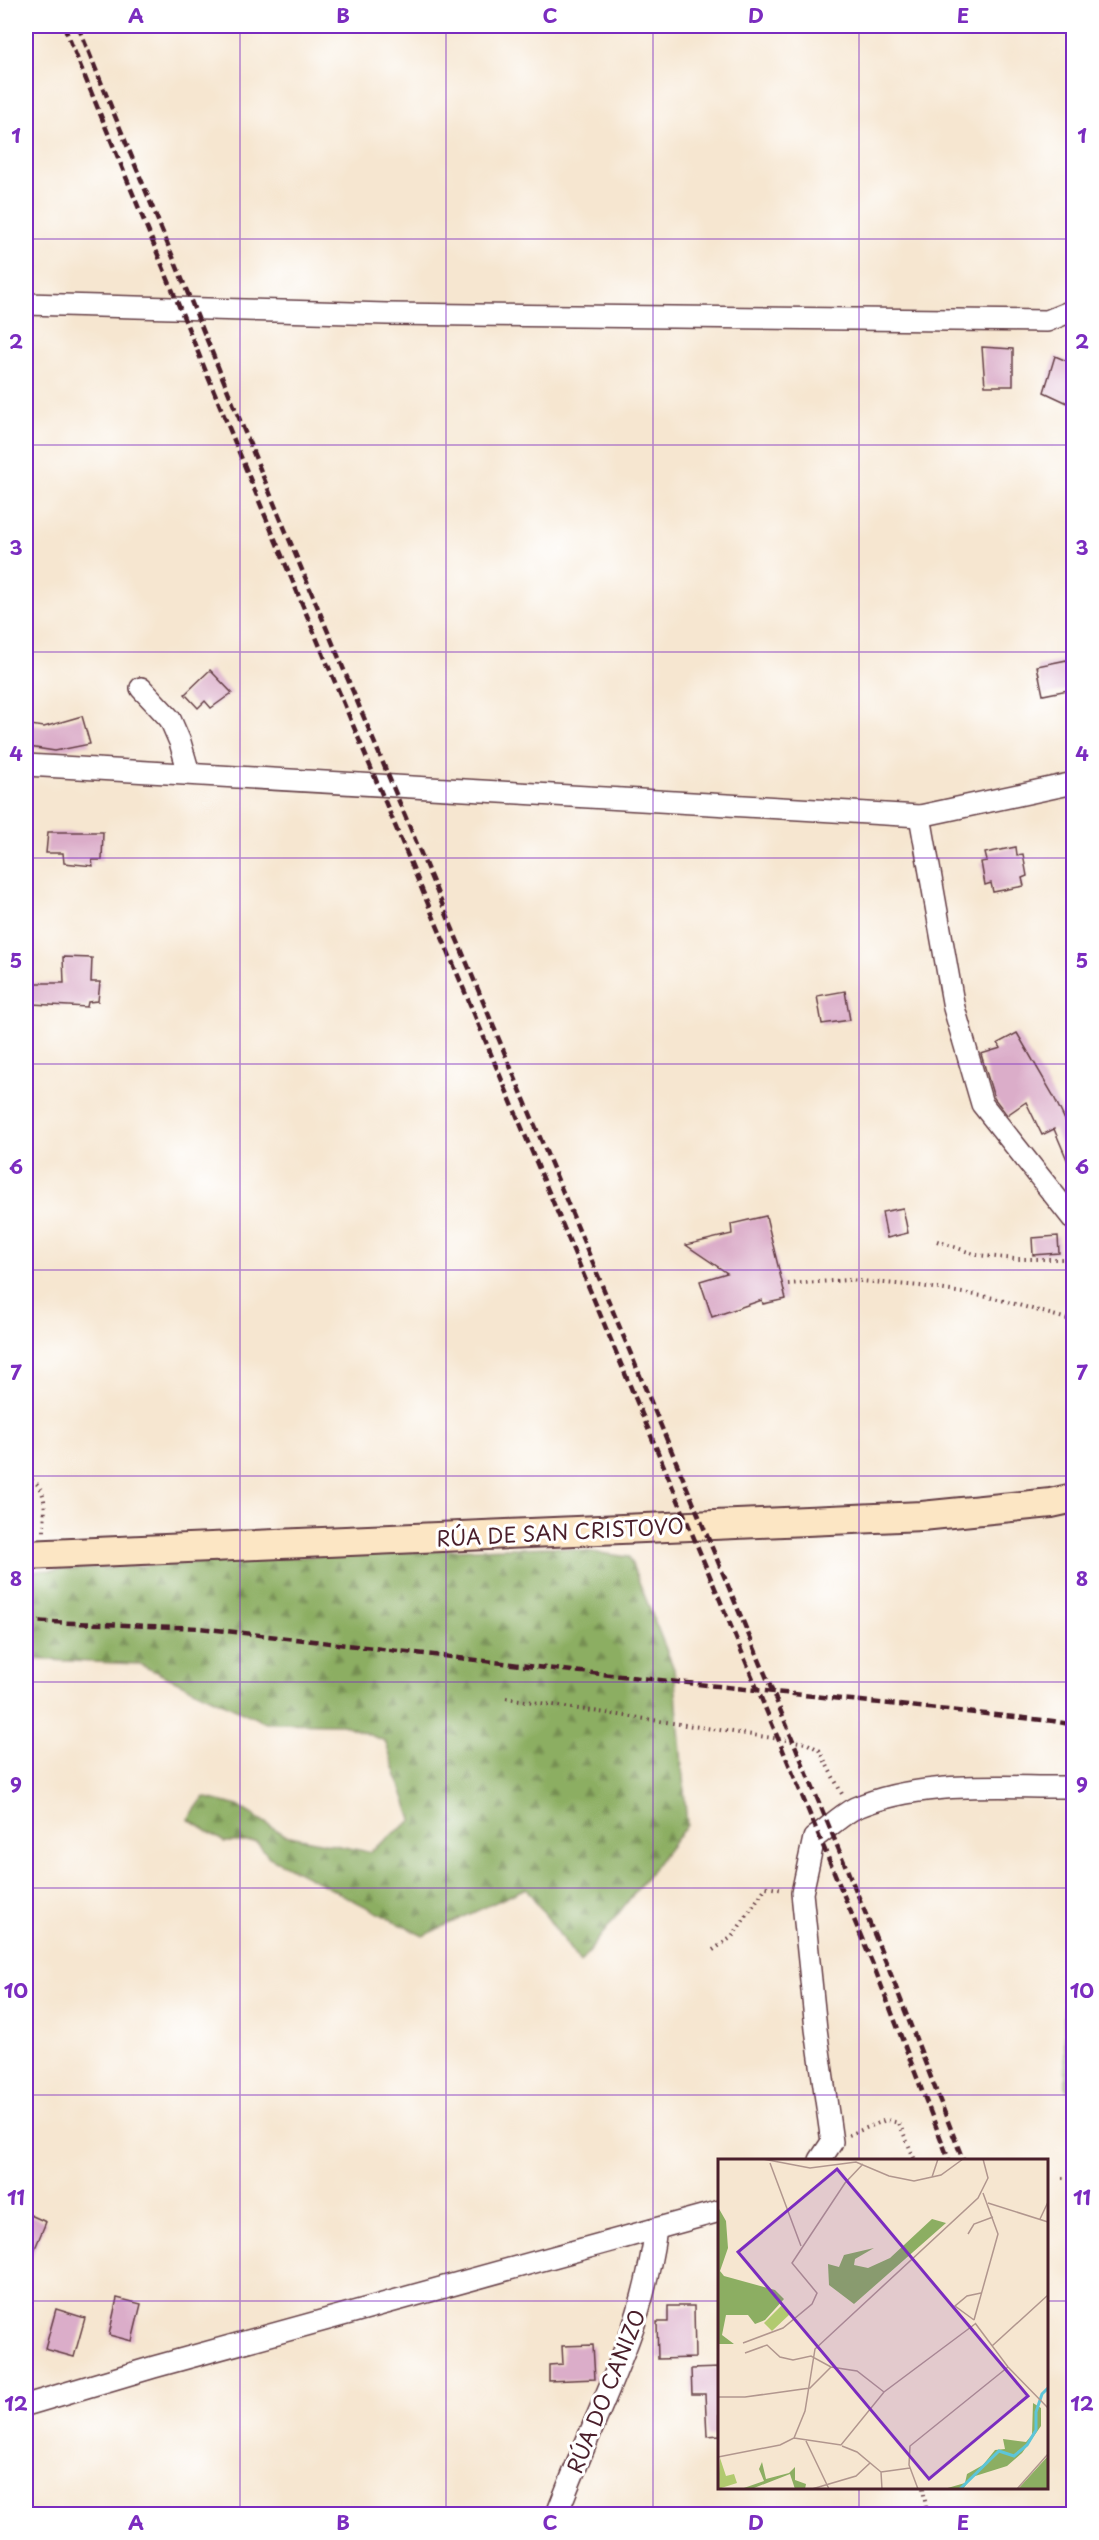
<svg xmlns="http://www.w3.org/2000/svg" width="1099" height="2540" viewBox="0 0 1099 2540" font-family="'Playpen Sans',sans-serif">
<style>
.forest{fill:url(#forest-firs);stroke:#6b6646;stroke-width:1.5}
.building{fill:#dbadc9}
.lines{fill:none;stroke-linecap:round;stroke-linejoin:round}
.street-casing{stroke:#643d44;stroke-width:24}
.secondary-casing{stroke:#643d44;stroke-width:32}
.path{stroke:#643d44;stroke-width:4;stroke-dasharray:1.5 4.5;stroke-linecap:butt}
.street{stroke:#fff;stroke-width:21}
.secondary{stroke:#fce6c4;stroke-width:28}
.rail{stroke:#4a1f2b;stroke-width:4.5;stroke-dasharray:9 4.5;stroke-linecap:butt}
.grid{fill:none;stroke:#7b2cbf;stroke-width:1.5;stroke-opacity:0.55}
.labels{text-anchor:middle;dominant-baseline:central;stroke-width:6;stroke-linejoin:round;paint-order:stroke}
.street-label{font-size:21px;fill:#4a1f2b;stroke:#fff}
.inset-river{fill:none;stroke:#5dc5d9;stroke-width:3}
.inset-road{fill:none;stroke:#b1968e;stroke-width:1.5}
.view{fill:#7b2cbf;fill-opacity:0.15;stroke:#7b2cbf;stroke-width:3}
.inset-edge{fill:none;stroke:#4a1f2b;stroke-width:3}
.neatline{fill:none;stroke:#7b2cbf;stroke-width:2}
.grid-label{font-size:20px;text-anchor:middle;font-weight:bold;fill:#7b2cbf}
</style>
<defs>
<pattern id="forest-firs" width="22" height="20" patternUnits="userSpaceOnUse" patternTransform="scale(1.5)"><rect width="22" height="20" fill="#8cae62"/><path d="M5 1l3.5 6h-7zM16 11l3.5 6h-7z" fill="#748d51"/></pattern>
</defs>
<rect width="100%" height="100%" fill="#fff"/>
<filter id="ink" filterUnits="userSpaceOnUse"><feTurbulence type="fractalNoise" baseFrequency=".0167" numOctaves="2"/><feDisplacementMap in="SourceGraphic" scale="12" xChannelSelector="R" yChannelSelector="G"/><feConvolveMatrix kernelMatrix="1 2 1 2 8 2 1 2 1" color-interpolation-filters="sRGB"/></filter>
<filter id="wash" filterUnits="userSpaceOnUse"><feTurbulence type="fractalNoise" baseFrequency=".008" numOctaves="4" result="noise"/><feDisplacementMap in="SourceGraphic" scale="24" xChannelSelector="R" yChannelSelector="G"/><feGaussianBlur stdDeviation="1.35" result="paint"/><feColorMatrix in="noise" values="0 0 0 0 0 0 0 0 0 0 0 0 0 0 0 0 0 1.4 0 .05"/><feComposite in="paint" operator="in"/></filter>
<g filter="url(#wash)">
<rect width="100%" height="100%" fill="#f6e6d0"/>
<!-- forest -->
<g class="forest">
<path d="M555,1547L629,1557L674,1669L687,1825L580,1963L526,1888L423,1936L269,1857L257,1842H224L188,1819L204,1797L238,1806L285,1835L369,1852L412,1820L385,1741L342,1724L266,1723L139,1664L26,1659V1571C202,1564 379,1550 555,1547Z"/>
<polygon points="1073,1977 1074,1977 1073,2100 1066,2086 1063,1978"/>
</g>
<g id="blocks">
<!-- building -->
<g class="building">
<polygon points="982,347 1013,349 1013,386 985,386"/>
<polygon points="1055,356 1074,364 1074,406 1044,392"/>
<polygon points="1067,660 1073,689 1043,695 1037,666"/>
<polygon points="210,670 232,693 211,708 205,701 198,708 185,694"/>
<polygon points="82,716 90,744 55,751 29,747 31,725 44,727"/>
<polygon points="48,832 103,832 102,860 92,860 93,866 64,863 63,853 46,853"/>
<polygon points="1016,847 1017,855 1023,854 1027,876 1022,878 1024,886 993,892 991,883 985,885 981,862 987,861 985,853"/>
<polygon points="63,957 92,958 91,982 100,982 98,1001 88,1002 87,1007 32,1004 31,983 64,983"/>
<polygon points="845,991 850,1020 822,1024 817,996"/>
<polygon points="1017,1033 1053,1095 1074,1139 1074,1176 1054,1129 1042,1135 1026,1102 1007,1115 994,1098 981,1054 1001,1048 998,1043"/>
<polygon points="903,1208 908,1233 887,1238 882,1212"/>
<polygon points="766,1216 786,1299 763,1304 762,1300 712,1317 700,1281 727,1273 686,1245 732,1234 731,1224"/>
<polygon points="1058,1236 1059,1253 1033,1255 1032,1238"/>
<polygon points="26,2213 46,2222 26,2270"/>
<polygon points="117,2298 141,2304 132,2341 109,2335"/>
<polygon points="668,2306 694,2306 695,2358 658,2359 657,2322 668,2322"/>
<polygon points="56,2309 85,2318 74,2357 45,2349"/>
<polygon points="593,2345 595,2379 549,2381 549,2365 563,2364 562,2346"/>
<polygon points="720,2368 720,2435 707,2436 705,2394 692,2394 691,2369"/>
</g>
</g>
</g>
<g filter="url(#ink)">
<use href="#blocks" fill-opacity="0" stroke="#643d44" stroke-width="1.5"/>
<g class="lines">
<!-- street casing -->
<g class="street-casing">
<g id="street">
<polyline points="26,304 387,314 1047,321 1074,310"/>
<polyline points="141,688 170,719 180,742 189,773"/>
<polyline points="26,765 920,816 1074,783"/>
<polyline points="920,816 954,1008 982,1104 1074,1220"/>
<path d="M820,2160L832,2142L816,2029L802,1893L814,1838C827,1829 841,1815 855,1808C923,1779 1001,1788 1074,1787"/>
<polyline points="26,2405 154,2367 720,2211"/>
<path d="M557,2514C579,2456 606,2399 628,2341C642,2305 650,2268 656,2230"/>
</g>
</g>
<!-- secondary casing -->
<g class="secondary-casing">
<polyline id="secondary" points="26,1555 922,1516 1051,1503 1074,1498"/>
</g>
<!-- path -->
<g class="path">
<polyline points="937,1241 977,1255 1015,1259 1074,1259"/>
<polyline points="788,1284 848,1280 920,1286 994,1298 1074,1321"/>
<path d="M26,1478C50,1484 44,1513 44,1533"/>
<polyline points="506,1698 806,1743 819,1750 842,1794"/>
<polyline points="713,1950 732,1937 766,1887 784,1890"/>
<polyline points="849,2135 886,2120 899,2123 915,2160"/>
<polyline points="1062,2178 1074,2178"/>
<polyline points="923,2488 927,2514"/>
</g>
<!-- street -->
<use href="#street" class="street"/>
<!-- secondary -->
<use href="#secondary" class="secondary"/>
<!-- rail -->
<g class="rail">
<polyline points="64,26 264,513 876,1972 949,2160"/>
<polyline points="78,26 276,508 888,1967 963,2160"/>
<polyline points="26,1621 200,1628 563,1670 1053,1721 1074,1725"/>
</g>
</g>
</g>
<!-- grid -->
<path class="grid" d="M240,26V2514M446,26V2514M653,26V2514M859,26V2160M26,239H1074M26,445H1074M26,652H1074M26,858H1074M26,1064H1074M26,1270H1074M26,1476H1074M26,1682H1074M26,1888H1074M26,2095H1074M26,2301H720M1046,2301H1074M859,2488V2514"/>
<g class="labels">
<!-- street labels -->
<g class="street-label">
<text transform="translate(560 1531) rotate(-3)">RÚA DE SAN CRISTOVO</text>
<text transform="translate(605 2391) rotate(-68)">RÚA DO CANIZO</text>
</g>
</g>
<!-- overview -->
<g transform="translate(718 2159)">
<rect width="330" height="330" fill="#f6e6d0"/>
<path d="M2,299L8,317L16,315L19,324L0,330Z" fill="#b1ca6f"/>
<path d="M0,48L8,62L10,89L2,112L6,117L57,131L66,140L47,161L37,165L30,156H8L4,176L16,185H0ZM214,60L228,64L136,145L111,126L110,105L121,108L126,96L156,89L137,100L136,106L150,109L172,99ZM315,244L323,249V267L304,294L289,307L254,318L245,330H226L247,324L249,315L265,306L277,291L287,290L285,280L308,283L314,276ZM330,297V330H300ZM44,303L48,320L71,314L77,308V321L88,325L87,330H77L72,315L36,329L23,330L46,322L41,310Z" fill="#8cae62"/>
<path d="M64,146L72,155L54,172L46,164Z" fill="#b1ca6f"/>
<path class="inset-river" d="M242,330L281,292L296,297L309,286L318,271V253L324,235L330,229"/>
<path class="inset-road" d="M45,0L92,9L138,3L171,17L196,22L223,16L245,0M52,4L83,87M214,18L220,0M270,44L330,63M322,60L330,43M250,75L256,65L275,58M256,161L280,75L265,34M256,161L237,147L249,137L263,134M257,164L290,208L330,249M25,184L65,169L94,145L99,134L74,104L127,24L145,5M274,187L330,136M27,194L49,186L62,198L75,201L93,197L113,208L139,212L166,233M0,238H27L92,229L113,208M76,279L123,286L166,233L257,165M88,282L111,330M124,287L139,293L163,313L164,330M0,298L62,286L76,279L87,252L97,190L260,39L270,19L265,0M163,313L192,309M94,330L138,317L152,304M200,330L191,306L192,287L290,208M299,330L330,295"/>
<path class="view" d="M119,10L310,237L211,320L20,93Z"/>
<rect width="330" height="330" class="inset-edge"/>
</g>
<!-- margin -->
<rect width="1099" height="2540" fill="none" stroke="#fff" stroke-width="66"/>
<rect x="33" y="33" width="1033" height="2474" class="neatline"/>
<g class="grid-label">
<text x="136" y="23">A</text>
<text x="343" y="23">B</text>
<text x="550" y="23">C</text>
<text x="756" y="23">D</text>
<text x="963" y="23">E</text>
<text x="16" y="143">1</text>
<text x="1082" y="143">1</text>
<text x="16" y="349">2</text>
<text x="1082" y="349">2</text>
<text x="16" y="555">3</text>
<text x="1082" y="555">3</text>
<text x="16" y="761">4</text>
<text x="1082" y="761">4</text>
<text x="16" y="968">5</text>
<text x="1082" y="968">5</text>
<text x="16" y="1174">6</text>
<text x="1082" y="1174">6</text>
<text x="16" y="1380">7</text>
<text x="1082" y="1380">7</text>
<text x="16" y="1586">8</text>
<text x="1082" y="1586">8</text>
<text x="16" y="1792">9</text>
<text x="1082" y="1792">9</text>
<text x="16" y="1998">10</text>
<text x="1082" y="1998">10</text>
<text x="16" y="2205">11</text>
<text x="1082" y="2205">11</text>
<text x="16" y="2411">12</text>
<text x="1082" y="2411">12</text>
<text x="136" y="2530">A</text>
<text x="343" y="2530">B</text>
<text x="550" y="2530">C</text>
<text x="756" y="2530">D</text>
<text x="963" y="2530">E</text>
</g>
</svg>
